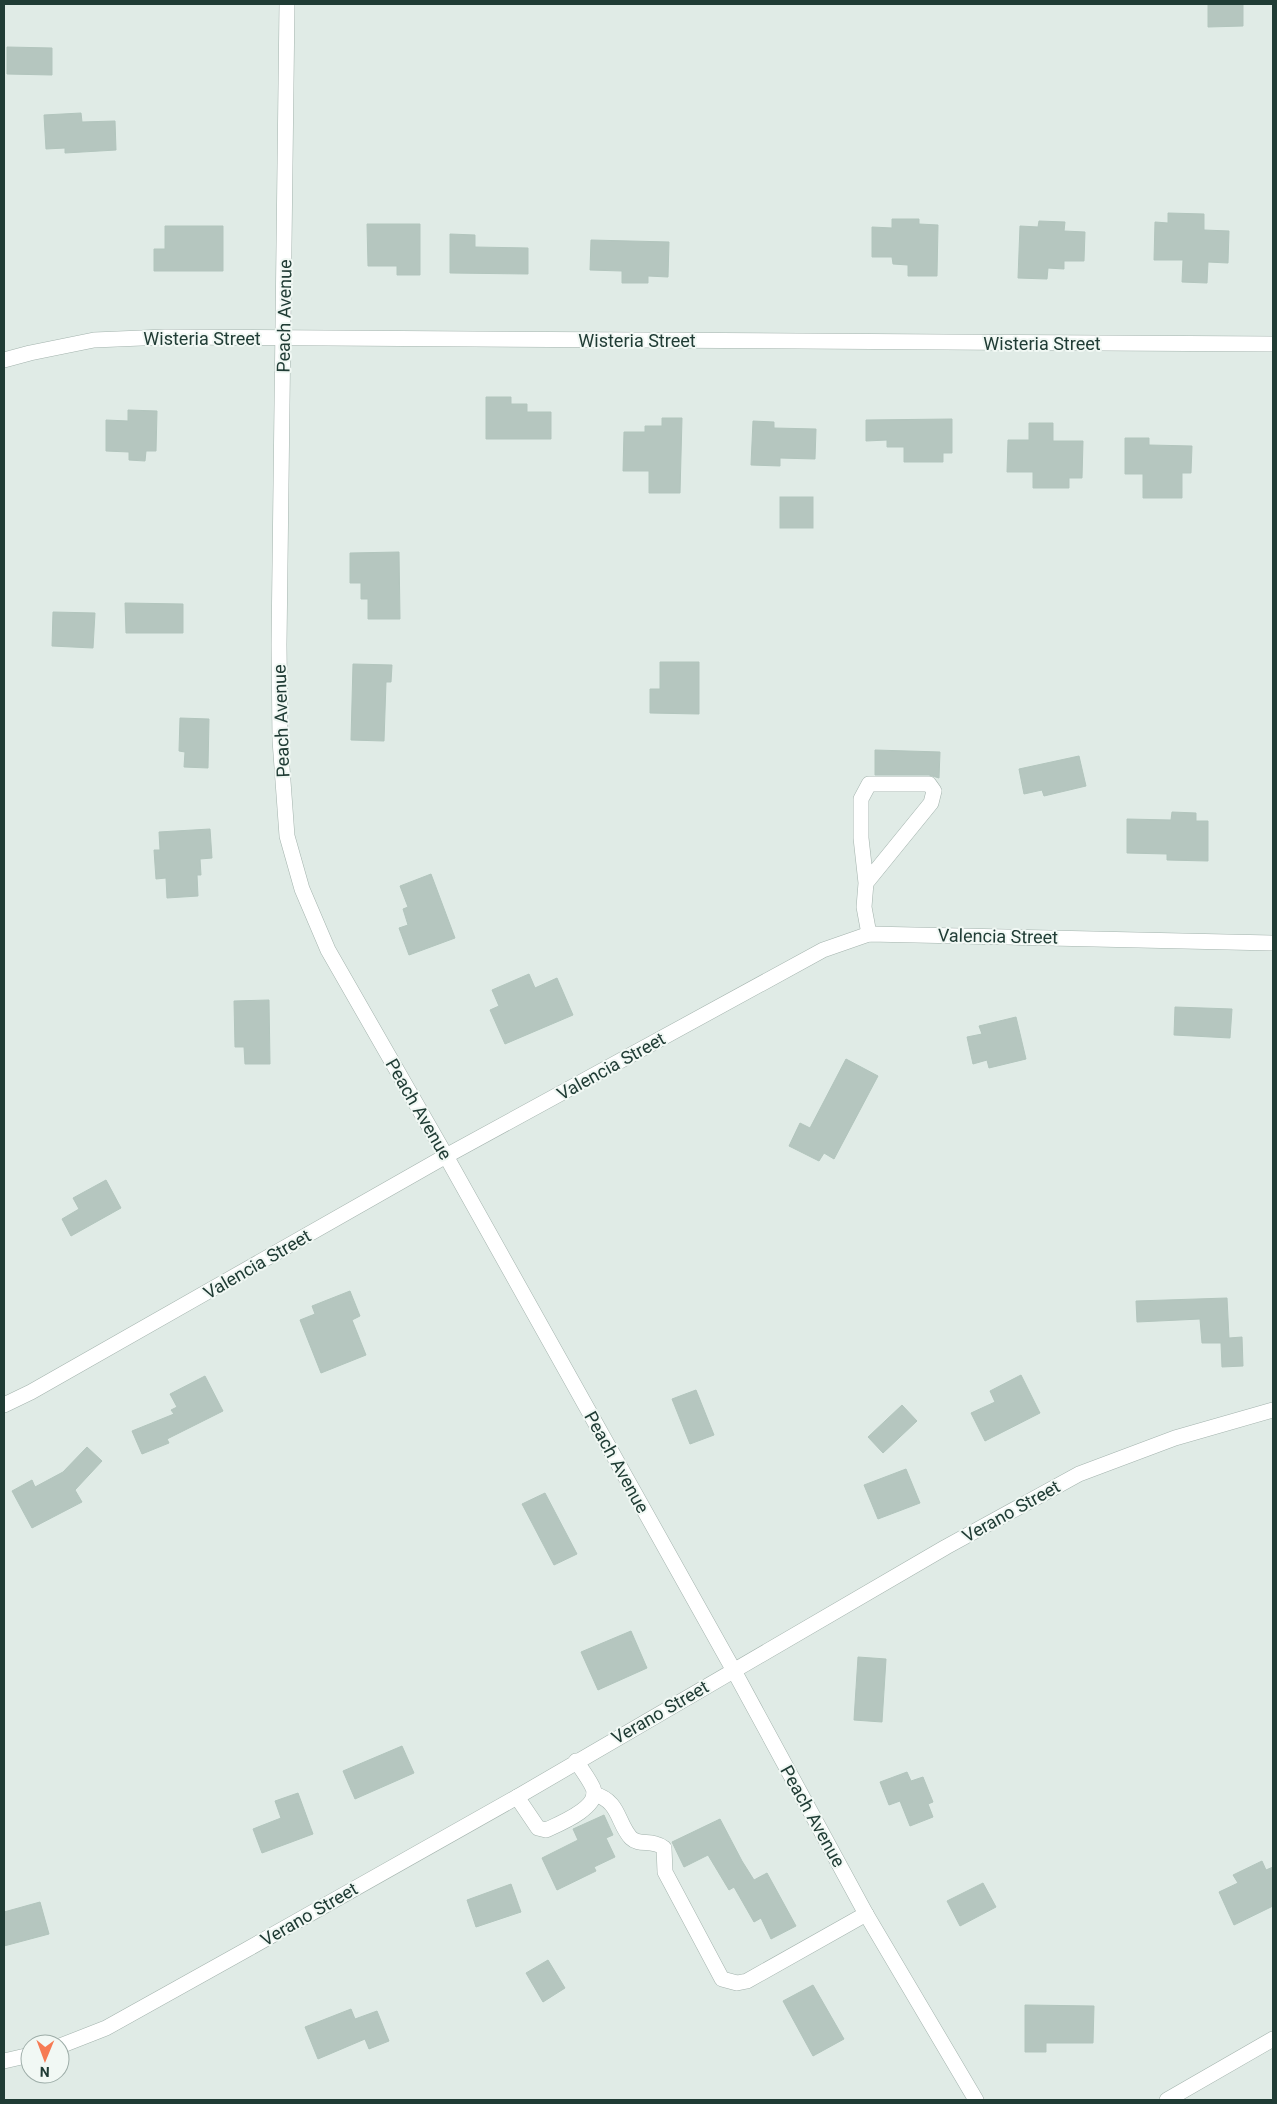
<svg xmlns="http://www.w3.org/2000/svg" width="1277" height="2104" viewBox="0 0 1277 2104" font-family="Roboto,sans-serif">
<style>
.building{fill:#b5c6bf;stroke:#b2c5bd}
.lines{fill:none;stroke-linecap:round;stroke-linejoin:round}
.minor-casing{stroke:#a3b3ad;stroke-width:16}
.minor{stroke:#fff;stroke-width:15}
.labels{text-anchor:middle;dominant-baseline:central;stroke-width:4;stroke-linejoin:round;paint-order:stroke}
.street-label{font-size:18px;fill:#203c35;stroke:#f1f8f4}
</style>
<rect width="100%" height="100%" fill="#e0ebe6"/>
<!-- building -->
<g class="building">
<polygon points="1208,4 1243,4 1243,26 1208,27"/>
<polygon points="7,47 52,48 52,75 7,74"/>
<polygon points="81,113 82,122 115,121 116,150 65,153 65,148 46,149 44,115"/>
<polygon points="1168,213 1204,214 1204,230 1229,231 1228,263 1208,262 1207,283 1182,282 1183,260 1154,260 1155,222 1168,223"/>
<polygon points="892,219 919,219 919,224 938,225 937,276 908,276 908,265 893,264 892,257 872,257 872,227 892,228"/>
<polygon points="1039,221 1065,222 1064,231 1085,232 1084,261 1064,261 1064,269 1048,268 1047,279 1018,278 1020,226 1038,227"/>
<polygon points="367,224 420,224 420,275 397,275 397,266 368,266"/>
<polygon points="165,226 223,226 223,271 154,271 154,249 165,249"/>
<polygon points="450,234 475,235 475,247 528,248 528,274 450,273"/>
<polygon points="591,240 669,242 668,277 648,276 648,283 622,283 622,271 590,270"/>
<polygon points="486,397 511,397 511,404 527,404 527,412 551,412 551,439 486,439"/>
<polygon points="128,410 157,411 156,451 146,451 145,461 129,460 129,452 106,451 106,420 128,421"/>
<polygon points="662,418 682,418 680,493 649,493 649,471 623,471 624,432 645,432 645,426 662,426"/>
<polygon points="952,419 952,453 943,453 943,462 904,462 904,447 887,447 887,440 866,441 866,420"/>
<polygon points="753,421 774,422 774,428 816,429 815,459 780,458 780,466 751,465"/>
<polygon points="1029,423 1053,423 1053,441 1083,441 1082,478 1069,478 1069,488 1033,488 1033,472 1007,472 1008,440 1029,440"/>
<polygon points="1125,438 1149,438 1149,445 1192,446 1191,473 1182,473 1182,498 1143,498 1143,474 1125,474"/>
<rect x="780" y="497" width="33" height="31"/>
<polygon points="399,552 400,619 368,619 368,599 361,599 361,583 350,583 350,553"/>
<polygon points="125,603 183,604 183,633 126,633"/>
<polygon points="53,612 95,613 93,648 52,646"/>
<polygon points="660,662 699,662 699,714 650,713 650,689 660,689"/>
<polygon points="353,664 392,665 391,682 386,682 384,741 351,740"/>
<polygon points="180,718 209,719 208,768 184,767 185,752 179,751"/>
<polygon points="875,750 940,752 939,778 929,775 875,775"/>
<polygon points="1079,756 1086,786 1044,796 1042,790 1024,794 1019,769"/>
<polygon points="1172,812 1196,813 1196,821 1208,821 1208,861 1167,860 1167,854 1127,853 1127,819 1171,820"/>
<polygon points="210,829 212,858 200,859 201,875 197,875 198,896 167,898 166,878 156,879 154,850 160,850 159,832"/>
<polygon points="431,874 455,938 409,955 399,928 408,925 403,909 408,907 400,886"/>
<polygon points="529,974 535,988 557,978 573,1015 505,1044 490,1010 499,1006 492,990"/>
<polygon points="269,1000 270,1064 245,1064 244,1047 235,1047 234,1001"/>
<polygon points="1175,1007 1232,1009 1230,1038 1174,1035"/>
<polygon points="1016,1017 1026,1059 989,1068 987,1060 973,1064 967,1037 982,1034 979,1026"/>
<polygon points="846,1059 878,1076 834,1159 824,1153 819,1161 789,1146 800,1123 810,1128"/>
<polygon points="106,1180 121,1208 71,1236 62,1219 79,1209 73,1198"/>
<polygon points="350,1291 360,1316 352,1320 366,1355 321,1373 300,1320 315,1314 312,1306"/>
<polygon points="1227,1298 1229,1338 1242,1337 1243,1366 1222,1367 1221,1343 1202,1343 1200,1319 1137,1322 1136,1301"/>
<polygon points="1021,1375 1040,1413 985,1441 971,1413 995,1402 990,1391"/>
<polygon points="205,1376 223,1411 167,1439 169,1443 142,1454 132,1431 174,1414 171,1410 177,1407 170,1394"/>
<polygon points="696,1390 714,1435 690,1444 672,1399"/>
<polygon points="902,1405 917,1421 883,1453 868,1437"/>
<polygon points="87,1447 102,1461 75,1490 82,1502 32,1528 12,1491 32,1480 35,1487 63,1472"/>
<polygon points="906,1469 920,1503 878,1519 864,1485"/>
<polygon points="545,1493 577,1554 554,1565 522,1504"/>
<polygon points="631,1631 647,1668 598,1690 581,1652"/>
<polygon points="858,1657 886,1659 882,1722 854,1720"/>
<polygon points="402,1746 414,1773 355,1799 343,1771"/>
<polygon points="907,1772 911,1781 923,1777 933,1802 928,1804 933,1817 910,1826 900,1801 889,1805 880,1782"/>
<polygon points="298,1793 313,1834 262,1853 253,1829 281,1818 275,1801"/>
<polygon points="604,1815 613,1835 606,1838 615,1857 594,1867 596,1871 557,1890 542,1858 578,1840 573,1829"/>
<polygon points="720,1819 742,1861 754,1880 767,1873 796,1926 771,1939 761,1918 754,1922 734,1887 729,1890 708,1855 684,1867 672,1842"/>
<polygon points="1262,1861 1266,1870 1273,1867 1273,1906 1234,1925 1219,1892 1238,1883 1233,1875"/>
<polygon points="983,1883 996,1907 960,1926 947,1901"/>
<polygon points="511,1884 521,1912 476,1927 467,1900"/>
<polygon points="40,1902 49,1934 4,1946 4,1912"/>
<polygon points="548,1960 565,1988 543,2002 526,1973"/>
<polygon points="813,1985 844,2039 813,2056 783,2001"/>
<polygon points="1025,2005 1094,2006 1093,2043 1046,2043 1046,2052 1025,2052"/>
<polygon points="351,2009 355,2019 377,2011 389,2041 369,2049 365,2039 318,2059 305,2027"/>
</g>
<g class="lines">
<!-- minor casing -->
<g class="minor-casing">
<g id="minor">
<polyline points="287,4 279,645 280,740 287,836 302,889 328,950 446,1156 733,1669 866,1914 976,2100"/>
<polyline points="4,360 30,353 94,340 165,337 1273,344"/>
<polyline points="866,883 931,803 934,791 929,784 869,784 861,799 861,838 866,883 864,907 869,934"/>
<polyline points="4,1405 31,1392 446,1156 823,950 869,934 1273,943"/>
<path d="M594,1794C620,1801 617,1823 631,1838C639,1846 653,1839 664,1848L665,1872L722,1979L737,1983L747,1981L866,1914"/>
<path d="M517,1797L538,1828L546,1830C559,1824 601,1807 593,1788C589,1779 582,1770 576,1761"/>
<polyline points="60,2046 106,2028 246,1950 517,1797 946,1547 1079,1474 1175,1438 1273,1410"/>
<polyline points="4,2061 30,2055"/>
<polyline points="1167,2100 1273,2039"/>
</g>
</g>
<!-- minor -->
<use href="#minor" class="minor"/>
</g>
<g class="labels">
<!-- street labels -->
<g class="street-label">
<text transform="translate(284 316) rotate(-89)">Peach Avenue</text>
<text x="202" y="338">Wisteria Street</text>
<text x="637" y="340">Wisteria Street</text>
<text x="1042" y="343">Wisteria Street</text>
<text transform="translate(281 721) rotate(-92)">Peach Avenue</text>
<text transform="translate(998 936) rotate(1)">Valencia Street</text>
<text transform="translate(611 1066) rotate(-29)">Valencia Street</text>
<text transform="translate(419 1109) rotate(60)">Peach Avenue</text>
<text transform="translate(257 1264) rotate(-30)">Valencia Street</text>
<text transform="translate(617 1462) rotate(61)">Peach Avenue</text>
<text transform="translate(1011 1511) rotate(-29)">Verano Street</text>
<text transform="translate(660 1712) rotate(-30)">Verano Street</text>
<text transform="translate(813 1816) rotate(61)">Peach Avenue</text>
<text transform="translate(309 1914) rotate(-30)">Verano Street</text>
</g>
</g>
<!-- border -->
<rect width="1277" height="2104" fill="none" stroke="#203c35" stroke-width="10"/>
<!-- north arrow -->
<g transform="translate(45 2059) rotate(181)"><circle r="24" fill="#f1f8f4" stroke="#9dada8"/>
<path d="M0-4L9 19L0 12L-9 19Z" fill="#f67b54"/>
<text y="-8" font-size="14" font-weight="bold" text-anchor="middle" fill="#203c35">N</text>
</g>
</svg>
